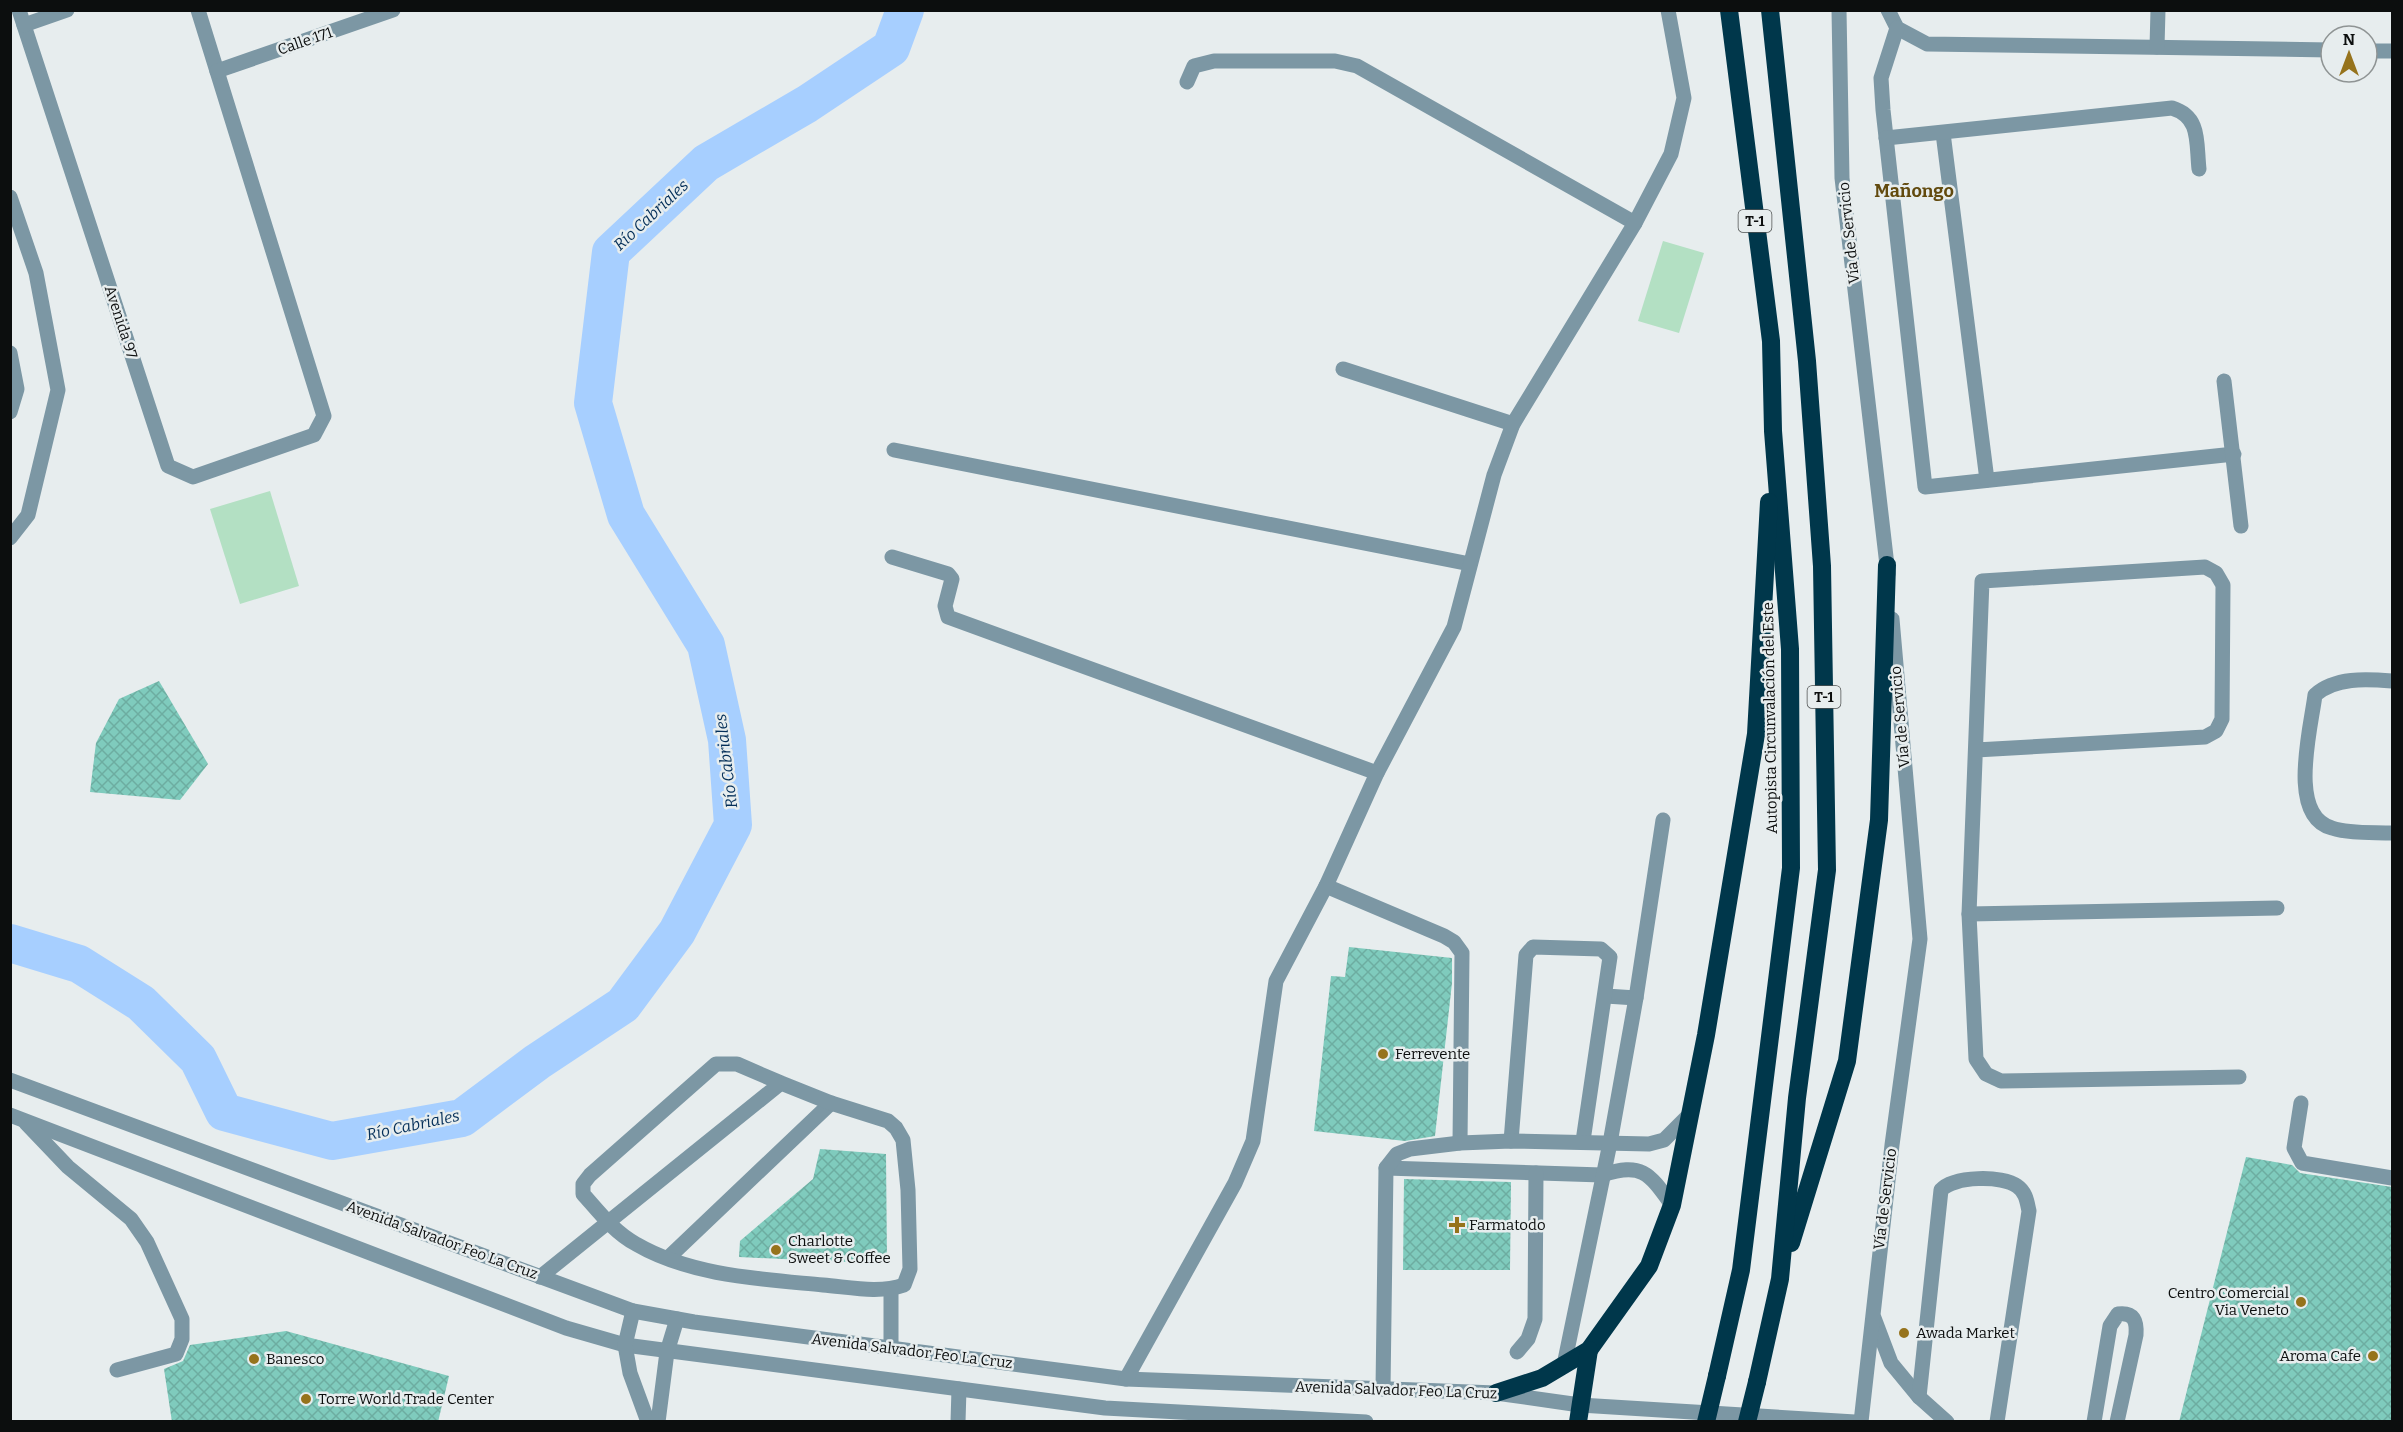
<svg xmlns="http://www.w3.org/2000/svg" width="2403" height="1432" viewBox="0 0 2403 1432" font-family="Bitter,serif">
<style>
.green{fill:#b3e0c3}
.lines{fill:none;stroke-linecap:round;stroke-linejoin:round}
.river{stroke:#a7cfff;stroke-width:38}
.building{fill:url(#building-cross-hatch)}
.minor{stroke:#7c97a4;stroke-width:15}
.highway{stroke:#00374b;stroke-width:18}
.highway-bridge{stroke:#00374b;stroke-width:18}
.poi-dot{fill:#96731c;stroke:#e7edee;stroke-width:2}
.labels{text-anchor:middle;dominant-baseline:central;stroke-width:5;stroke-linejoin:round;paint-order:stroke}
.shield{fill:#e7edee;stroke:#4e5151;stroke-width:1.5}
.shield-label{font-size:14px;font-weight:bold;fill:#0c0e0e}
.street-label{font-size:15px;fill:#0c0e0e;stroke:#e7edee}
.poi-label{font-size:15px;fill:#0c0e0e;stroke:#e7edee;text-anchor:start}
.water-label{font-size:16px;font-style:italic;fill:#042f59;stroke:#e7edee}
.quarter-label{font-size:18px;font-weight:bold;fill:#624a0e;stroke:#e7edee}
</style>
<defs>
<pattern id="building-cross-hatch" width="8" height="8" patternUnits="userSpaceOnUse" patternTransform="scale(1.5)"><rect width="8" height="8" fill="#7fcbbd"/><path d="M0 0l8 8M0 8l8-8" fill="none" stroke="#6dada1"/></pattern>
</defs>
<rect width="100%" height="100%" fill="#e7edee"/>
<!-- green -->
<g class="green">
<polygon points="1663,241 1704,253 1679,333 1638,321"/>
<polygon points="270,491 299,586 240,604 210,509"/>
</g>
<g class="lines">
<!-- river -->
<polyline class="river" points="10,943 79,964 141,1003 198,1059 224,1112 332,1141 462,1118 537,1062 623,1005 677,932 733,825 727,740 706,645 626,515 593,403 611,252 706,163 807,104 891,48 905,10"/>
</g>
<!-- building -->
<g class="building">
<polygon points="159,681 208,764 180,800 90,792 96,743 119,699"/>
<polygon points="1349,947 1452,958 1452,983 1435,1136 1405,1141 1314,1131 1331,976 1345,977"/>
<polygon points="820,1149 886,1154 887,1264 739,1257 740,1241 813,1179"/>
<polygon points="2246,1157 2292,1165 2300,1173 2392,1187 2392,1422 2179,1422"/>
<polygon points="1404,1179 1511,1182 1510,1270 1403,1270"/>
<polygon points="286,1331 449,1376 438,1422 172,1422 164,1369 183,1361 190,1345"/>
</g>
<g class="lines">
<!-- minor -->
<g class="minor">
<polyline points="19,10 168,466 193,477 314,435 324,416 198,10"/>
<polyline points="1839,10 1842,178 1888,574"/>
<polyline points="1888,10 1897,28 1927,44 2331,50"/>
<polyline points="24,25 67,10"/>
<polyline points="1897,28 1881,78 1883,110 1925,487 2234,454"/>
<polyline points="2157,47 2158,10"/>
<polyline points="2367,51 2392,51"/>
<polyline points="217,71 393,10"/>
<polyline points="1187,82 1194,66 1214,61 1335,61 1357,66 1635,223"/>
<polyline points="1943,133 1987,480"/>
<path d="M1886,138L2172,108C2201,117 2196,142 2199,169"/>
<polyline points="10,197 36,273 58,390 28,515 10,538"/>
<polyline points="10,353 17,389 10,412"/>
<polyline points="1343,369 1513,424"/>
<polyline points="2224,381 2241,526"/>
<polyline points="894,450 1470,564"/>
<polyline points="892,557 948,574 952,579 945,606 948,617 1377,773"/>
<path d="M2392,681C2366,679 2335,677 2315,695C2311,728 2287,816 2332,828C2350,834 2374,832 2392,833"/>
<polyline points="1976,750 2205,737 2216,731 2222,719 2223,585 2216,573 2205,567 1982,581 1969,914 1976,1059 1986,1074 2001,1081 2239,1077"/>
<polyline points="1326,886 1444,936 1454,942 1462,953 1460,1143"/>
<polyline points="1969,914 2277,908"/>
<polyline points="1606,996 1636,998"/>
<polyline points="10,1080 633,1311 694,1322 1126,1379 1496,1393 1580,1405 1855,1422"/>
<polyline points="2301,1103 2294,1148 2302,1163 2392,1178"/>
<polyline points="10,1115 566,1328 625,1345 1105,1408 1366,1422"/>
<polyline points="26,1123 68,1167 131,1219 147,1242 182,1319 182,1339 176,1354 117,1370"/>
<polyline points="1511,1141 1526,955 1533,947 1601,949 1610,957 1583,1141"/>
<path d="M1386,1168L1602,1175C1642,1162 1649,1173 1672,1205"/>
<polyline points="668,1258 831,1103"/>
<path d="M540,1277L781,1083L737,1064H716L590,1175L583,1184V1194C599,1212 614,1232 636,1244C691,1276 761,1279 823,1285C849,1287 879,1294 904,1285L910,1269L908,1190L903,1140L896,1128L888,1121L831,1103L781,1083"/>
<polyline points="891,1290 891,1348"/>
<polyline points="633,1311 625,1345 630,1373 648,1422"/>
<polyline points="1874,1318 1891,1363 1919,1397 1947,1422"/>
<polyline points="1517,1352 1528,1339 1535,1319 1536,1173"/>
<polyline points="1564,1365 1610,1143 1636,998 1663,820"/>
<polyline points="1126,1379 1235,1183 1253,1141 1276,981 1326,886 1377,773 1454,627 1494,475 1513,424 1635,223 1671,154 1684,98 1668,10"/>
<polyline points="1383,1389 1386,1168 1397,1154 1410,1149 1460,1143 1511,1141 1649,1144 1664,1140 1691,1113"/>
<path d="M1919,1397L1941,1190C1953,1176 2003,1175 2017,1186C2026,1192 2027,1202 2029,1211L1997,1422"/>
<polyline points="658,1422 667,1352 677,1319"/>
<polyline points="958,1422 959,1389"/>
<polyline points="1861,1422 1892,1145 1920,939 1892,619"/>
<path d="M2094,1422L2110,1326L2118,1314C2134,1312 2137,1321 2136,1335L2117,1422"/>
</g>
<!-- highway -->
<g class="highway">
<polyline points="1791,1243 1847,1061 1879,820 1887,565"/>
<polyline points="1717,1376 1741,1270 1791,868 1790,649 1773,431 1771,341 1729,10"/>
<polyline points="1757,1382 1780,1279 1797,1098 1827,870 1822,566 1807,361 1770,10"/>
<polyline points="1496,1393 1542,1378 1589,1350 1649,1266 1672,1205 1706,1035 1756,734 1769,502"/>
<polyline points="1578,1422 1589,1350"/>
</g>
<!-- highway-bridge -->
<g class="highway-bridge">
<polyline points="1706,1422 1717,1376"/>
<polyline points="1747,1422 1757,1382"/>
</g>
</g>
<!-- markers -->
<g class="poi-dot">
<circle cx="1383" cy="1054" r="6"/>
<path d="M1454 1216h6v6h6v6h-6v6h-6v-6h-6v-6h6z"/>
<circle cx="776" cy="1250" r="6"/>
<circle cx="2301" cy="1302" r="6"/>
<circle cx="1904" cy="1333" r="6"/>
<circle cx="2373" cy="1356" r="6"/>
<circle cx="254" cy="1359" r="6"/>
<circle cx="306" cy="1399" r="6"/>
</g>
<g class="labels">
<!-- shield labels -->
<g class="shield">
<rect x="1738.5" y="210" width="33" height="22" rx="4.5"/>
<rect x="1807.5" y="686" width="33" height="22" rx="4.5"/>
</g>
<g class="shield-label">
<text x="1755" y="221">T-1</text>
<text x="1824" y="697">T-1</text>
</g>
<!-- street labels -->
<g class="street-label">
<text transform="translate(305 41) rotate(-19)">Calle 171</text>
<text transform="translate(1849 233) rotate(-96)">Vía de Servicio</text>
<text transform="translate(121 322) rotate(72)">Avenida 97</text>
<text transform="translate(1900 717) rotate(-95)">Vía de Servicio</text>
<text transform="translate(1770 718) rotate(-91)">Autopista Circunvalación del Este</text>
<text transform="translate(1885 1199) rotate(-83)">Vía de Servicio</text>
<text transform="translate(442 1240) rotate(20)">Avenida Salvador Feo La Cruz</text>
<text transform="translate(912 1351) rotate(7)">Avenida Salvador Feo La Cruz</text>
<text transform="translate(1396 1390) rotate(2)">Avenida Salvador Feo La Cruz</text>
</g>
<!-- poi labels -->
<g class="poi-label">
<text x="1395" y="1054">Ferrevente</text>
<text x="1469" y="1225">Farmatodo</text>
<text x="788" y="1241">Charlotte<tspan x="788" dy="17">Sweet &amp; Coffee</tspan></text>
<text x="2289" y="1293" text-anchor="end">Centro Comercial<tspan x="2289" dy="17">Via Veneto</tspan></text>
<text x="1916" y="1333">Awada Market</text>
<text x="2361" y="1356" text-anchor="end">Aroma Cafe</text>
<text x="266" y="1359">Banesco</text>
<text x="318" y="1399">Torre World Trade Center</text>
</g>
<!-- water labels -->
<g class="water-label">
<text transform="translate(651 215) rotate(-43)">Río Cabriales</text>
<text transform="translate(726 761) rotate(-97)">Río Cabriales</text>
<text transform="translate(413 1125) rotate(-12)">Río Cabriales</text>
</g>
<!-- quarter labels -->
<g class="quarter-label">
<text x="1914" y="191">Mañongo</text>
</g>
</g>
<!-- border -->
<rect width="2403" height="1432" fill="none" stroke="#0c0e0e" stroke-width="24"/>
<!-- north arrow -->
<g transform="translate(2349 54)"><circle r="28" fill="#e7edee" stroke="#8f9494" stroke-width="1.5"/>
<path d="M0-4.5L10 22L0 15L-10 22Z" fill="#96731c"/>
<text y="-9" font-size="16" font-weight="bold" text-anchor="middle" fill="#0c0e0e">N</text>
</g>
</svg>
